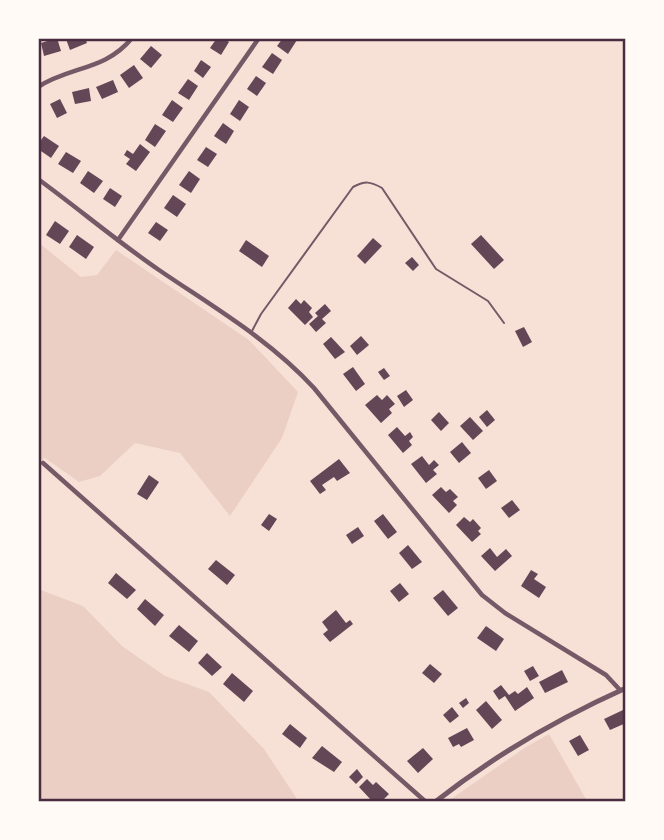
<svg xmlns="http://www.w3.org/2000/svg" width="664" height="840" viewBox="0 0 664 840" font-family="Rubik,sans-serif">
<style>
.green{fill:#ebcfc5}
.building{fill:#644757}
.lines{fill:none;stroke-linecap:round;stroke-linejoin:round}
.service{stroke:#755966;stroke-width:2}
.minor{stroke:#755966;stroke-width:4.5}
.tertiary{stroke:#755966;stroke-width:5}
.neatline{fill:none;stroke:#4a2c40;stroke-width:2.5}
</style>
<rect width="100%" height="100%" fill="#f7e1d7"/>
<!-- green -->
<g class="green">
<polygon points="38,242 81,277 97,275 116,250 249,340 298,392 282,438 230,516 180,453 135,443 100,476 79,482 45,458 39,461"/>
<polygon points="38,589 83,606 122,646 165,676 209,692 264,749 297,799 292,802 39,801"/>
<polygon points="549,734 587,801 448,801 526,747"/>
</g>
<!-- building -->
<g class="building">
<polygon points="57,38 61,51 44,56 41,43"/>
<polygon points="68,38 85,38 87,43 70,50 66,39"/>
<polygon points="217,38 223,38 229,42 221,55 210,48"/>
<polygon points="283,38 297,40 288,54 277,46"/>
<polygon points="151,46 162,55 151,68 140,59"/>
<polygon points="272,53 282,60 273,74 262,67"/>
<polygon points="201,60 211,67 203,78 194,71"/>
<polygon points="134,65 143,78 129,88 120,75"/>
<polygon points="256,76 266,83 257,96 247,89"/>
<polygon points="188,79 198,86 189,100 178,93"/>
<polygon points="113,80 118,92 102,99 96,87"/>
<polygon points="89,88 91,101 75,104 72,92"/>
<polygon points="60,99 67,113 57,118 50,104"/>
<polygon points="172,100 183,108 173,122 162,115"/>
<polygon points="239,100 249,107 240,121 230,114"/>
<polygon points="223,123 234,131 226,144 214,136"/>
<polygon points="155,124 166,131 155,147 145,140"/>
<polygon points="44,136 59,146 51,158 38,149 38,144"/>
<polygon points="140,144 150,152 136,171 126,164 130,159 124,155 127,150 133,154"/>
<polygon points="206,147 217,154 208,167 197,160"/>
<polygon points="66,152 81,161 73,173 58,164"/>
<polygon points="88,171 103,181 94,193 80,183"/>
<polygon points="189,171 200,179 191,193 179,185"/>
<polygon points="110,188 122,196 115,207 103,199"/>
<polygon points="173,195 186,204 177,217 164,208"/>
<polygon points="55,221 69,231 60,244 46,235"/>
<polygon points="156,222 168,230 160,241 148,233"/>
<polygon points="77,235 94,247 86,259 69,247"/>
<polygon points="481,235 504,260 494,269 471,244"/>
<polygon points="373,238 382,246 365,264 357,256"/>
<polygon points="246,240 269,256 262,267 239,251"/>
<polygon points="412,257 419,265 413,271 405,263"/>
<polygon points="296,299 301,304 304,300 312,308 309,312 313,317 305,325 288,308"/>
<polygon points="325,304 331,311 322,319 326,323 316,332 309,324 318,316 315,313"/>
<polygon points="524,327 532,342 523,347 515,331"/>
<polygon points="361,336 369,345 357,355 350,346"/>
<polygon points="331,337 345,352 335,359 323,344"/>
<polygon points="353,367 365,384 356,391 343,374"/>
<polygon points="384,368 390,376 384,380 378,372"/>
<polygon points="406,390 413,400 404,407 397,396"/>
<polygon points="377,395 382,400 387,395 395,404 389,409 392,413 381,423 365,405"/>
<polygon points="487,410 495,420 487,427 479,417"/>
<polygon points="439,412 449,423 441,431 431,420"/>
<polygon points="470,417 483,431 473,440 460,426"/>
<polygon points="397,427 405,436 410,432 413,437 409,441 412,445 403,453 388,435"/>
<polygon points="462,442 471,453 459,463 450,452"/>
<polygon points="422,456 429,465 434,460 439,465 433,470 437,474 426,483 411,464"/>
<polygon points="339,459 350,473 337,481 334,477 322,485 326,490 320,494 310,481"/>
<polygon points="489,470 497,481 486,489 478,478"/>
<polygon points="149,475 159,482 147,500 137,494"/>
<polygon points="441,487 446,492 450,489 458,497 453,501 457,505 449,513 432,495"/>
<polygon points="512,500 520,510 509,518 501,508"/>
<polygon points="269,514 277,519 269,531 261,525"/>
<polygon points="383,514 397,532 388,539 374,521"/>
<polygon points="464,517 470,522 473,519 481,528 478,531 481,534 472,542 456,525"/>
<polygon points="358,527 364,536 352,544 346,535"/>
<polygon points="408,545 422,562 412,569 399,553"/>
<polygon points="490,548 497,557 506,549 512,556 495,571 481,556"/>
<polygon points="216,560 235,575 227,585 208,569"/>
<polygon points="531,570 538,574 534,579 546,587 539,598 521,586"/>
<polygon points="116,573 136,590 127,599 108,583"/>
<polygon points="400,583 409,594 399,602 390,591"/>
<polygon points="443,590 458,608 448,616 433,598"/>
<polygon points="145,599 164,615 155,626 137,609"/>
<polygon points="336,610 346,623 350,620 353,624 330,642 323,634 328,630 322,622"/>
<polygon points="179,625 198,641 189,652 169,636"/>
<polygon points="486,626 504,639 496,651 477,638"/>
<polygon points="207,653 222,667 212,676 198,663"/>
<polygon points="430,664 442,674 434,683 422,673"/>
<polygon points="533,666 539,676 530,681 524,671"/>
<polygon points="562,670 568,682 545,693 539,682"/>
<polygon points="232,673 253,691 244,702 223,684"/>
<polygon points="501,685 509,695 515,691 518,694 527,687 534,698 515,711 505,696 499,700 493,691"/>
<polygon points="466,698 469,703 463,708 459,703"/>
<polygon points="486,701 502,720 492,729 476,710"/>
<polygon points="452,707 459,716 450,723 443,715"/>
<polygon points="623,710 626,723 610,730 604,719"/>
<polygon points="290,724 307,738 300,748 282,734"/>
<polygon points="467,728 474,740 461,747 459,744 453,747 448,738"/>
<polygon points="580,735 589,750 578,756 569,741"/>
<polygon points="322,746 342,762 334,772 312,758"/>
<polygon points="423,748 433,759 418,773 407,761"/>
<polygon points="357,769 363,777 356,784 349,777"/>
<polygon points="367,779 373,785 376,782 389,794 381,802 369,802 371,800 359,787"/>
</g>
<g class="lines">
<!-- service -->
<path class="service" d="M252,331L261,314L353,187C365,181 370,181 382,188L436,269L488,301L504,323"/>
<!-- minor -->
<g class="minor">
<path d="M38,87C70,66 105,71 132,38"/>
<path d="M38,179C79,209 118,242 159,270C213,307 269,339 314,388L482,595L505,613L606,675L620,690"/>
<polyline points="118,240 259,38"/>
<polyline points="43,463 426,802"/>
</g>
<!-- tertiary -->
<path class="tertiary" d="M435,802C495,755 557,719 626,688"/>
</g>
<!-- border -->
<rect width="664" height="840" fill="none" stroke="#fffaf5" stroke-width="80"/>
<rect x="40" y="40" width="584" height="760" class="neatline"/>
</svg>
